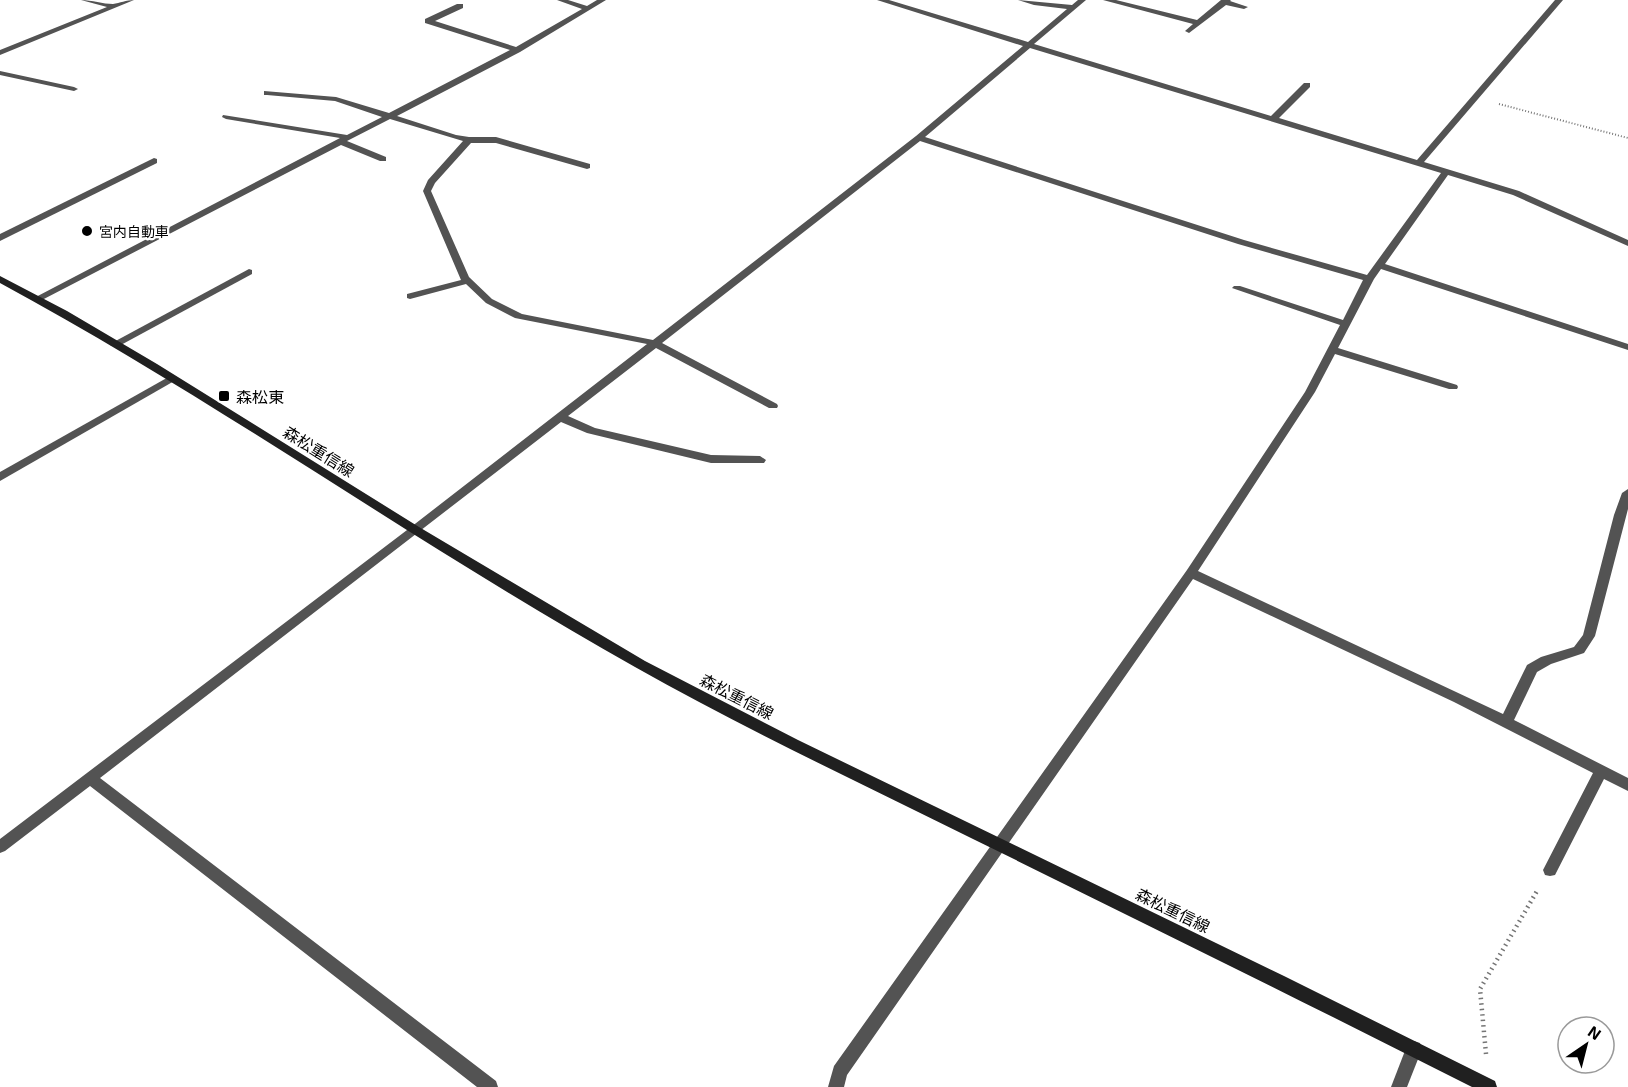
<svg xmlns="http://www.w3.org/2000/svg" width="1628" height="1087" viewBox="0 0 1628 1087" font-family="'Exo 2','Noto Sans JP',sans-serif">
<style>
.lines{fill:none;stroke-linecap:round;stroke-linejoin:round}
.path-far1{stroke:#757575;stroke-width:2;stroke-dasharray:1 2;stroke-linecap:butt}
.path{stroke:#757575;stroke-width:4.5;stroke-dasharray:1.5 4;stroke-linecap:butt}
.minor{fill:#535353;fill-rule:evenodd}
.secondary{fill:#202020;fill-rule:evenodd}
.poi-dot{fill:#000;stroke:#fff;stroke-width:2}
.labels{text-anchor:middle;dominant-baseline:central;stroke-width:4.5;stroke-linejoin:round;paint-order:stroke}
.far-poi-label{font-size:14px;fill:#000;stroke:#fff;text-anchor:start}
.poi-label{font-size:16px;fill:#000;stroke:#fff;text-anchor:start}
.street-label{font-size:16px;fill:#000;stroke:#fff}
</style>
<rect width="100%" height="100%" fill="#fff"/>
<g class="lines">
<!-- path-far1 -->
<polyline class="path-far1" points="1499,104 1628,138"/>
<!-- path -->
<polyline class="path" points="1486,1054 1480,989 1537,891"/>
<!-- minor -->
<g class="minor">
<path d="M81,0C92,0 103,4 113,4C120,3 126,0 134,0L0,55V50L107,7Z"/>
<path d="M557,0H568L587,6L597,0H606L520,52L397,116L456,135L469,137H496L590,164V168L587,169L496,143H471L435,183L431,191L469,277L492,299L522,314L653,340L916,136L1023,46L877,0H889L1028,42L1067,9L1034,5L1018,0L1072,5L1078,0H1086L1034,44L1271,116L1304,83H1310V87L1279,118L1417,160L1555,0H1563L1424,162L1519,191L1628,240V246L1513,195L1448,175L1385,264L1628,344V350L1381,269L1374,279L1338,348L1457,385L1458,387L1457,389H1449L1335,354L1315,392L1198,571L1503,714L1527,665L1541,657L1574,647L1583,635L1614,515L1622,493L1628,489V509L1595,636L1584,653L1551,664L1537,672L1514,720L1628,778V791L1604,779L1555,875L1550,876L1545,875L1543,870L1593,773L1454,702L1193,579L847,1075L844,1087H828L834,1066L1187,570L1305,392L1340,325L1232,288L1234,286H1240L1343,320L1363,280L1238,244L920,141L662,343L777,404L778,406L777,408H769L656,348L568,416L595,428L711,455L760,456L766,460L764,463H711L587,433L561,422L100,778L496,1081L498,1087H477L90,786L5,851L0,853V839L411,527L647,344L515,318L486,303L466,284L410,299L407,298V294L461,280L423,191L428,180L463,141L390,119L347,141L386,157V161H380L341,145L40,301H34L32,299L340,138L226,119L222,117L223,115L347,135L382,117L335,101L267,95H264V91L336,97L389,113L510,50L425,23V19L457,4H463V8L435,21L516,47L582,9ZM1030,48L1441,173L1367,275L1244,240L925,137Z"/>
<polygon points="1103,0 1116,0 1197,20 1221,0 1231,0 1230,1 1248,7 1244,9 1226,5 1189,33 1185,31 1193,24"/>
<polygon points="0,71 74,87 78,89 74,91 0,75"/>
<polygon points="154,158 157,159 157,163 0,241 0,234"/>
<polygon points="249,269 252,270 252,274 119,346 111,346 110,344"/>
<polygon points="172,375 177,378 176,380 0,481 0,472"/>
<polygon points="1414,1041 1420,1043 1422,1049 1407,1087 1391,1087 1408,1043"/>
</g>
<!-- secondary -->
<path class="secondary" d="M0,276L67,311L157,364L419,527L645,661L798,740L1284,976L1495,1081L1497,1087H1472C1306,1003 1140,921 973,839C860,783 745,729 635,667C419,546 218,401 0,283Z"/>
</g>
<!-- markers -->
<g class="poi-dot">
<circle cx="87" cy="231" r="6"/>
<rect x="218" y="390" width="12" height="12" rx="3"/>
</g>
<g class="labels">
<!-- far-poi labels -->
<g class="far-poi-label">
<text x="99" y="231">宮内自動車</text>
</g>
<!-- poi labels -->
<g class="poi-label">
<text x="236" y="396">森松東</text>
</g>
<!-- street labels -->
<g class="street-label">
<text transform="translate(319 451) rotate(32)">森松重信線</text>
<text transform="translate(737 696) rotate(27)">森松重信線</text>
<text transform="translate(1173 910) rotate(26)">森松重信線</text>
</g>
</g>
<!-- north arrow -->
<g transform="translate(1586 1045) rotate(35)"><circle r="28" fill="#ffffff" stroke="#999999" stroke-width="1.5"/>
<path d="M0-4.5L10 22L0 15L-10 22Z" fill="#000000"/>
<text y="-9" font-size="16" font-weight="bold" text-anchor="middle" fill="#000000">N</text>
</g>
</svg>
